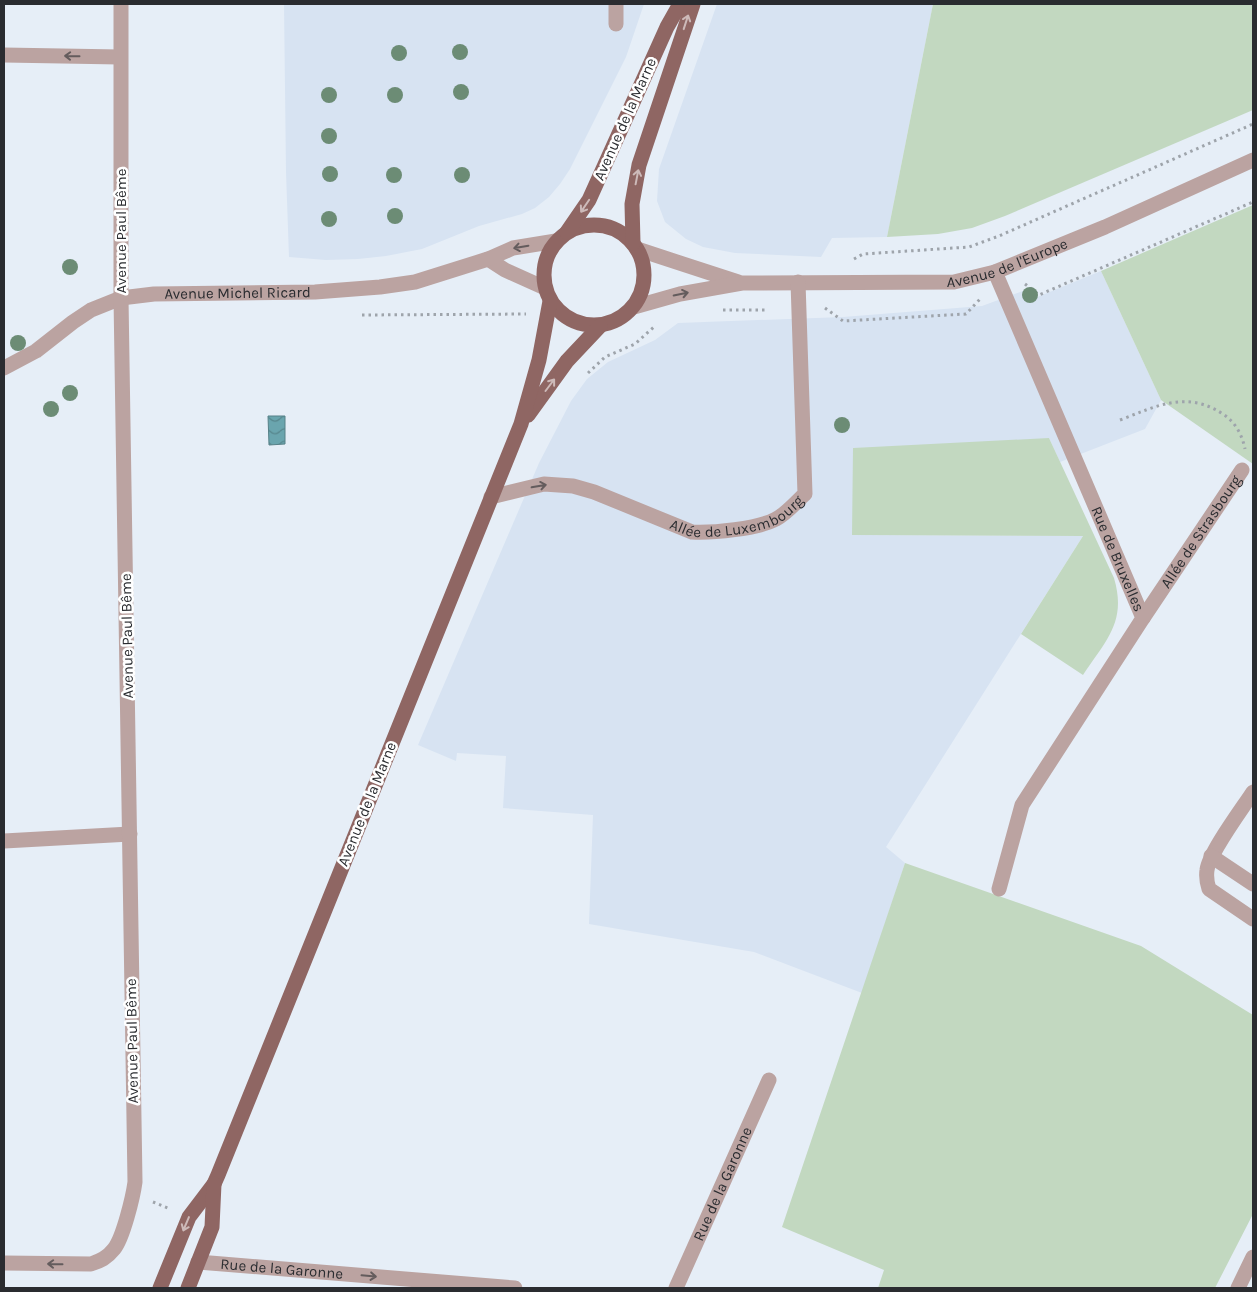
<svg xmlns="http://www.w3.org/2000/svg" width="1257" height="1292" viewBox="0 0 1257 1292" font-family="Karla,sans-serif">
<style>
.built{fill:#d7e3f2}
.green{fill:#c2d8c0}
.water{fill:url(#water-waves);stroke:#578188}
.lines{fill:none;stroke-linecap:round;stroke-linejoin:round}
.path{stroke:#9ea4ab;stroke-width:3;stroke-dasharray:2.5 4;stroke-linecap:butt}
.minor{stroke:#bba3a1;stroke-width:15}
.major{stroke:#8f6663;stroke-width:15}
.tree{fill:#6c8c75}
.oneway{stroke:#cdbab9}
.oneway2{stroke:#645c5d}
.labels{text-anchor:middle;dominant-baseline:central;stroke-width:5;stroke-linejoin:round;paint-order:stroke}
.street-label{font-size:15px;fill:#2a2c30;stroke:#fff}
</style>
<defs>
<pattern id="water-waves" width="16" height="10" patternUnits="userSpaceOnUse" patternTransform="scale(1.25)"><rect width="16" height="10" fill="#6aa5ae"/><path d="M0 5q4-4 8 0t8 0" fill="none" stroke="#57878e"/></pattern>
</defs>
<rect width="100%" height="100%" fill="#e6eef7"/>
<!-- built -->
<g class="built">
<polygon points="284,4 644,4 626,57 570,169 560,184 549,197 535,208 522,214 479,226 422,249 386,256 358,259 326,260 289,257 286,172"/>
<polygon points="717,4 933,4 887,237 832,238 821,257 735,253 703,247 686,239 665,222 657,201 659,169"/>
<polygon points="1101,271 1161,400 1145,429 1060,462 1049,438 852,535 1083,536 886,847 905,863 862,993 754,952 589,924 593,815 503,808 506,756 457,753 456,761 418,745 539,463 571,401 587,379 608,362 655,340 678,323 843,317 982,306 1023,291 1030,300"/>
</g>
<!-- green -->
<g class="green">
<polygon points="933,4 1253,4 1253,110 1005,216 972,228 938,234 887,237"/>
<polygon points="1253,205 1253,464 1161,400 1101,271"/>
<path d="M1049,438L1114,578C1127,622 1106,640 1083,675L1021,634L1083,536L852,535L853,448Z"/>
<polygon points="905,863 1141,946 1253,1015 1253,1214 1215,1288 878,1288 884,1270 782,1227"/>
</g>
<!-- water -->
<polygon class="water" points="268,416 285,416 285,444 269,445"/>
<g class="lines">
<!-- path -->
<g class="path">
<polyline points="854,259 863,254 969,247 999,236 1253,124"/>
<polyline points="1025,284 1039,295 1253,202"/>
<polyline points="825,308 843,321 966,314 980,299"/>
<polyline points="723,310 768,310"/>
<polyline points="362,315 526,314"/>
<polyline points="588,373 605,357 635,344 656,325"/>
<path d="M1120,420C1157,406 1186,390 1223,414C1235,422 1242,434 1245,449"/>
<polyline points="153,1202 170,1209"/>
</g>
<!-- minor -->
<g class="minor">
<polyline points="616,24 616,4"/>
<polyline points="4,55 120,57"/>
<polyline points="637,249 738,282"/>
<polyline points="488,259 505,270 545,288"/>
<path id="s1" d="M995,272L1143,618L1022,805L999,889"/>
<path id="s2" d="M634,307L680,294L742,283L954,282L995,272L1105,227L1253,160"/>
<path id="s3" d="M4,368L36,351L73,322L91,310L121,298L154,294L315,292L380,287L415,282L488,259L513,248L556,241"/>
<path id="s4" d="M491,497L544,484L573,486L594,492L692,532C712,533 758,529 776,519C786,514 796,502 805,494L798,282"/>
<path id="s5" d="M1143,618L1242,470"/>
<path d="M1253,792C1242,809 1209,853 1207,870C1206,877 1207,883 1209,889L1253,919"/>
<polyline points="4,841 130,834"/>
<polyline points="1211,856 1253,884"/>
<path id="s6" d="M198,1262L515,1288"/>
<path d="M4,1263L91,1264C100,1261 107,1258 114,1249C123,1238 133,1197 135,1182L121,298V4"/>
<path id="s7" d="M676,1288L769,1080"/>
<polyline points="1238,1288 1253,1257"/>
</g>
<!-- major -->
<g class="major">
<circle cx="594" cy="275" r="50"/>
<polyline points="567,232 589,200 667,27 680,4"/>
<polyline points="633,243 632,204 639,165 693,4"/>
<polyline points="528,415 567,361 600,326"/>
<polyline points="160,1288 189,1217 214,1184 218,1175 521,424 539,360 550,301"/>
<polyline points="188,1288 212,1227 214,1184"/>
</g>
</g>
<!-- trees -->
<g class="tree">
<circle cx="460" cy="52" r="8"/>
<circle cx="399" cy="53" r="8"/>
<circle cx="461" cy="92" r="8"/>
<circle cx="329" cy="95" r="8"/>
<circle cx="395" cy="95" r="8"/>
<circle cx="329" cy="136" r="8"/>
<circle cx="330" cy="174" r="8"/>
<circle cx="394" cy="175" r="8"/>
<circle cx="462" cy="175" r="8"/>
<circle cx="395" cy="216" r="8"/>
<circle cx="329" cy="219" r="8"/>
<circle cx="70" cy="267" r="8"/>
<circle cx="1030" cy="295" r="8"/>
<circle cx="18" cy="343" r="8"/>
<circle cx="70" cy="393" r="8"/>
<circle cx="51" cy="409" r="8"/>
<circle cx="842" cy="425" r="8"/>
</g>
<!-- one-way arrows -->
<defs><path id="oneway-shaft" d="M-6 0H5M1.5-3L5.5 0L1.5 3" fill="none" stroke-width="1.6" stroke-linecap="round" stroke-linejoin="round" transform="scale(1.25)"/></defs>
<g class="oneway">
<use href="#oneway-shaft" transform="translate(686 22) rotate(-72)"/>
<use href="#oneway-shaft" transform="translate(637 177) rotate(-79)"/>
<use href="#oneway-shaft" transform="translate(585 206) rotate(124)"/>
<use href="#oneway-shaft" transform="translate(550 385) rotate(-53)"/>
<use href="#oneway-shaft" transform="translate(186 1224) rotate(113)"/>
</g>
<g class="oneway2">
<use href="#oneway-shaft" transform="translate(72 56) rotate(-179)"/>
<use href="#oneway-shaft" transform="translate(521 247) rotate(170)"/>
<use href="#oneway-shaft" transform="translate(681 294) rotate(-12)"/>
<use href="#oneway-shaft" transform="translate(539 486) rotate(-10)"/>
<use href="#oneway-shaft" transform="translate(55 1264) rotate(-179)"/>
<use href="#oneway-shaft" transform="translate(369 1276) rotate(5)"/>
</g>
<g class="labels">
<!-- street labels -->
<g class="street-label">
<text transform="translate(625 119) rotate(-66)">Avenue de la Marne</text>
<text transform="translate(121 231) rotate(-90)">Avenue Paul Bême</text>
<text stroke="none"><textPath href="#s2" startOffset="379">Avenue de l'Europe</textPath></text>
<text stroke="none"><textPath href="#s3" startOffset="254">Avenue Michel Ricard</textPath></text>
<text stroke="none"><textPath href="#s4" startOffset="259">Allée de Luxembourg</textPath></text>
<text stroke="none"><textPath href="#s5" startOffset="104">Allée de Strasbourg</textPath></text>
<text stroke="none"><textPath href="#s1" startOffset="312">Rue de Bruxelles</textPath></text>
<text transform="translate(127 636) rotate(-91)">Avenue Paul Bême</text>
<text transform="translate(367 804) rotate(-68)">Avenue de la Marne</text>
<text transform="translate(132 1041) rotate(-91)">Avenue Paul Bême</text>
<text stroke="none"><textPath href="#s7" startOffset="114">Rue de la Garonne</textPath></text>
<text stroke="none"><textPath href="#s6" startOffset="84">Rue de la Garonne</textPath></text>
</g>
</g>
<!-- border -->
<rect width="1257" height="1292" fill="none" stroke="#2a2c30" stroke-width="10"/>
</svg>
